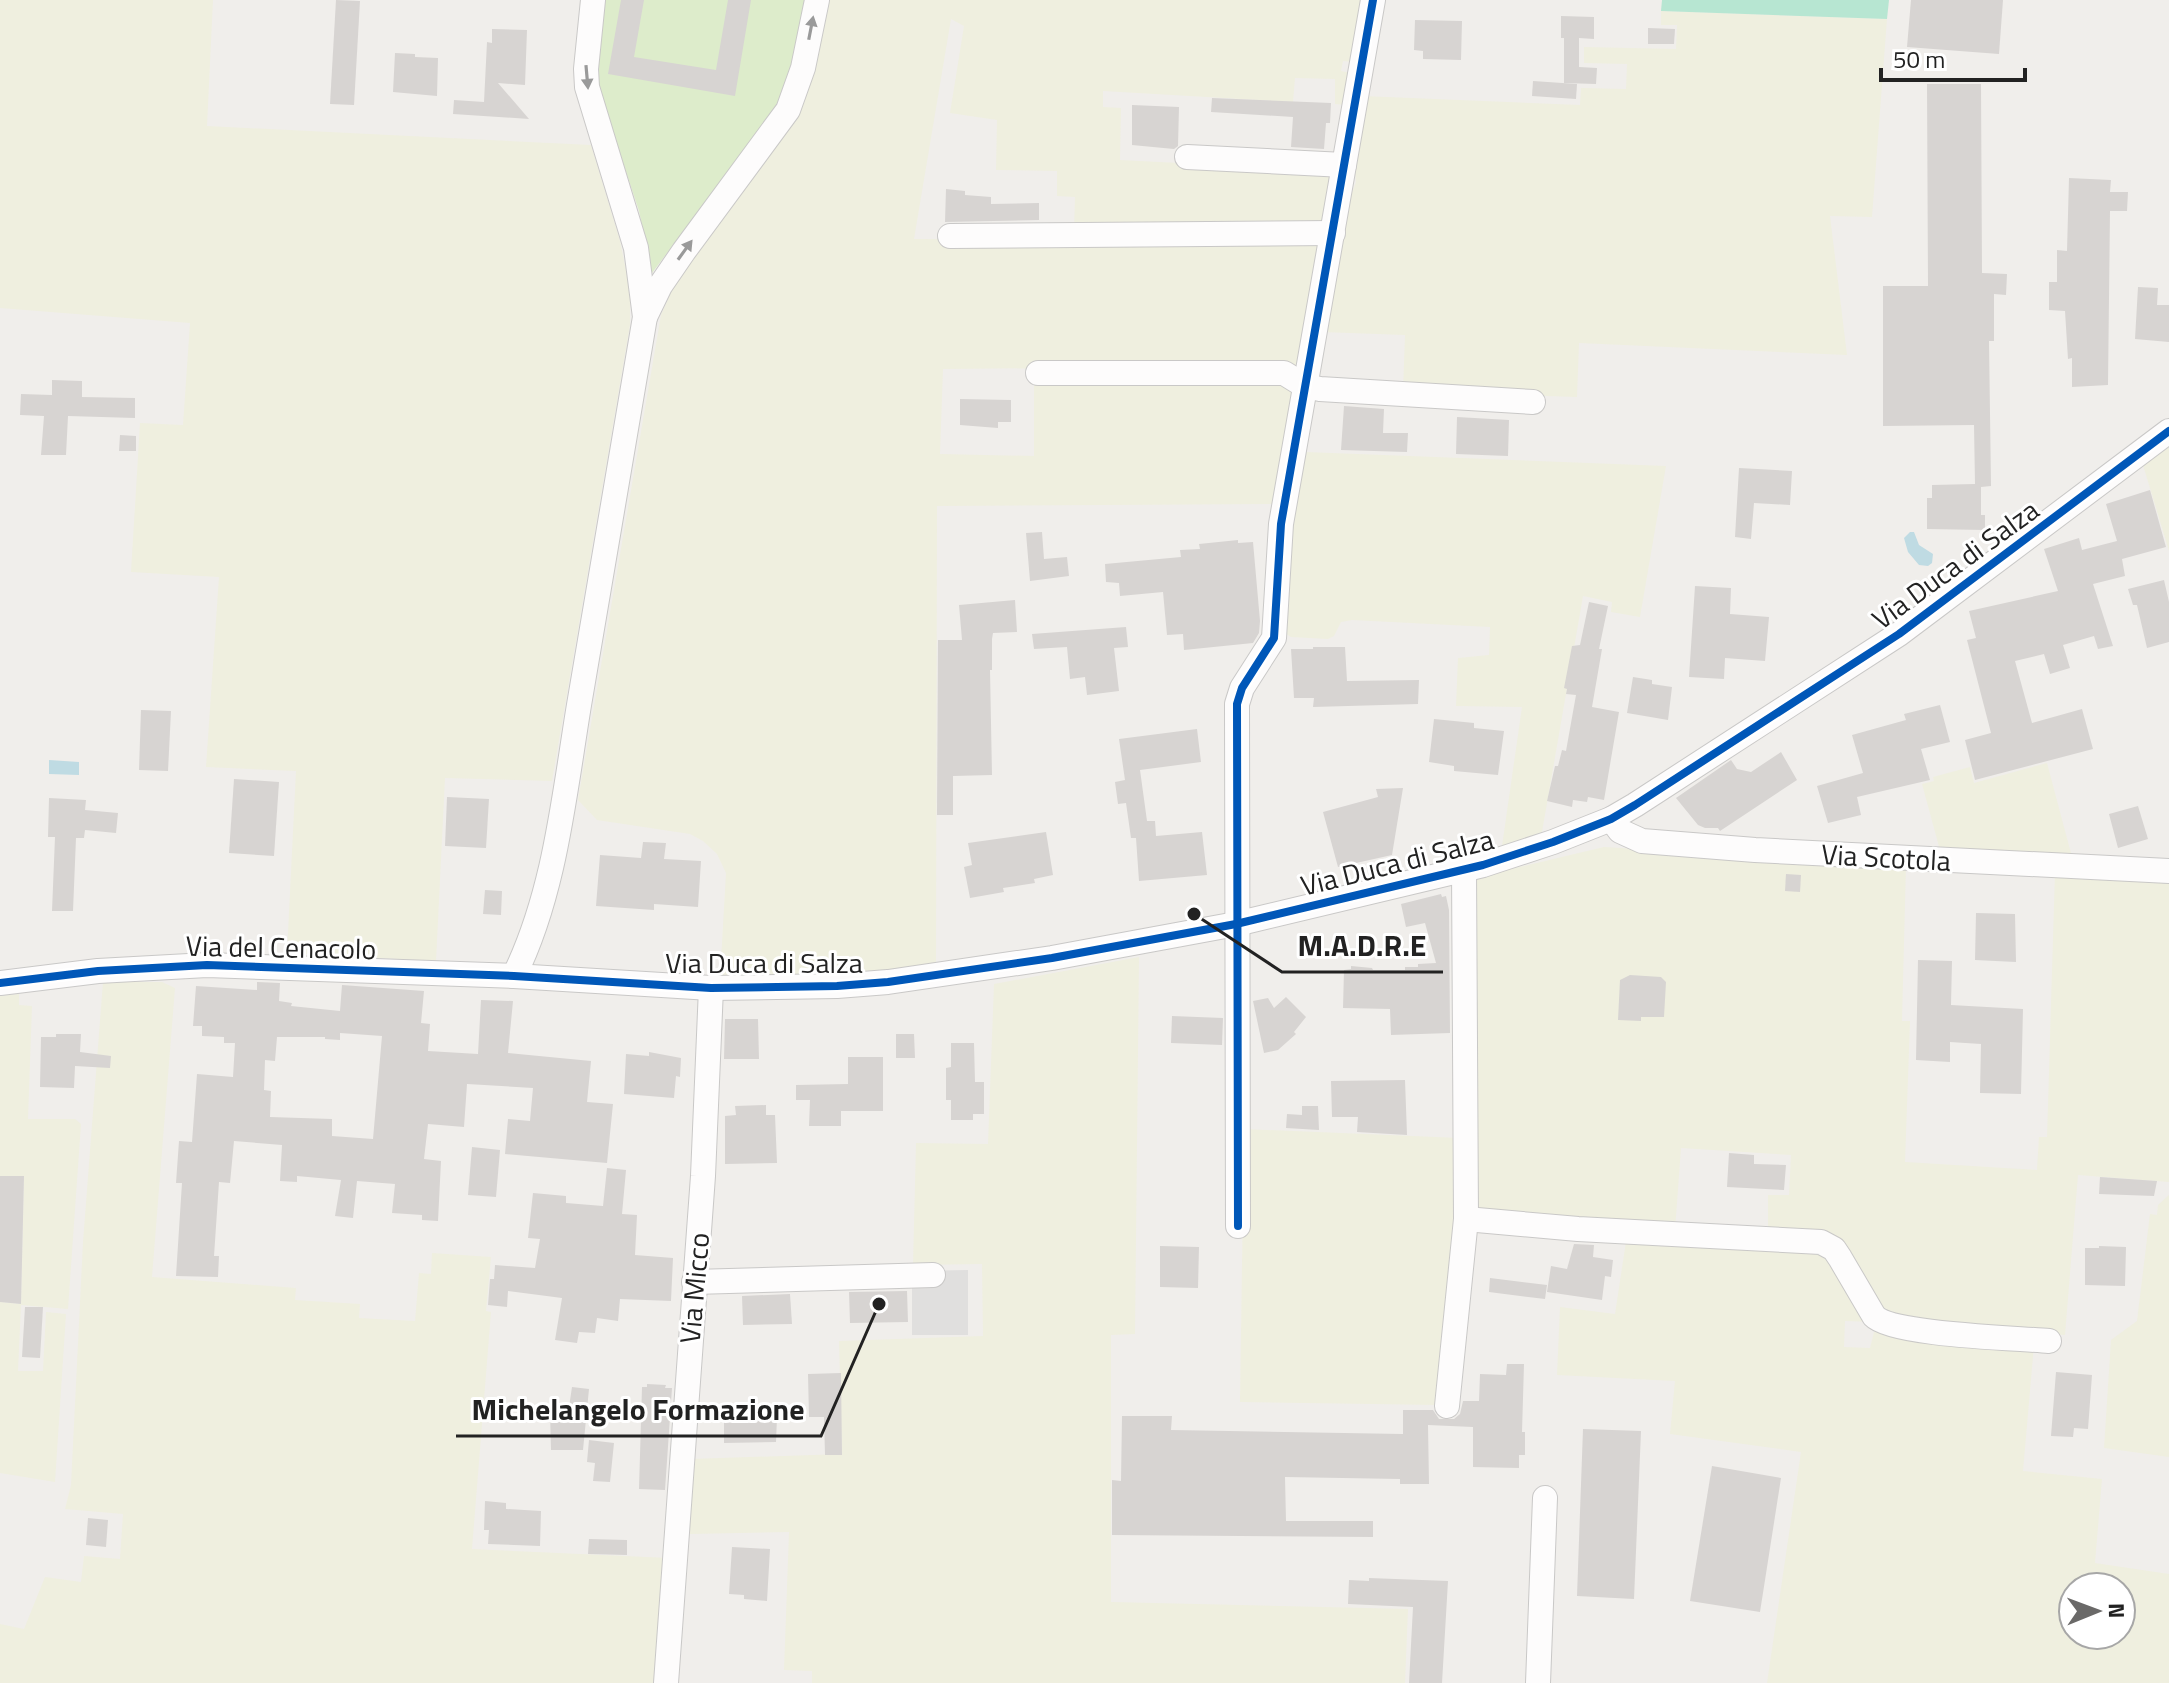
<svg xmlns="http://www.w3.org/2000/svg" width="2169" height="1683" viewBox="0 0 2169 1683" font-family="'Titillium Web',sans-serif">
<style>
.farmland{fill:#efefdf;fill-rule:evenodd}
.grass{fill:#ddeccb}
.pitch{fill:#b7e6d2}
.parking{fill:#e0dfde}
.water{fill:#bfdbe3}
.building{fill:#d7d4d2;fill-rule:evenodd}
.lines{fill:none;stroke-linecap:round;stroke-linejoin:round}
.minor-casing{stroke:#c9c8c7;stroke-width:26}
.minor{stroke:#fdfcfc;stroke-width:24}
.cycleway-casing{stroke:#fff;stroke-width:13}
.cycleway{stroke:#0057b8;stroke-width:8}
.oneway{fill:#9a9a9a}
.labels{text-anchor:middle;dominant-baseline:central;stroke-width:6;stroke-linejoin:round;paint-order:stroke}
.street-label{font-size:28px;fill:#222;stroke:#fff}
.leader{fill:none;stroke:#222;stroke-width:3}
.callout-dot{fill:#222;stroke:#fff;stroke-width:3}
.callout-label{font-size:30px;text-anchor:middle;font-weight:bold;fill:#222;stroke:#fff;stroke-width:6;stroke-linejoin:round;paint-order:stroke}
</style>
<rect width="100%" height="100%" fill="#f0eeeb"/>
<!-- farmland -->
<g class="farmland">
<polygon points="0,0 213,0 207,126 591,145 620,241 630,290 630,325 552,781 445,778 436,961 287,953 296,771 206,767 219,577 131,572 140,423 183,425 190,323 0,308"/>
<polygon points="824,0 1365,0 1354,62 1343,61 1341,71 1351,73 1346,105 1335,104 1335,79 1295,78 1293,102 1103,91 1103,107 1121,108 1120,160 1338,171 1329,226 1074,230 1075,197 1057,196 1057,171 996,170 997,120 950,113 964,26 951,19 914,239 1326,241 1302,366 943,369 940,454 1034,456 1034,382 1285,382 1296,389 1277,504 937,506 936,966 817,977 720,978 726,873 717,854 703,841 690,834 597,820 578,800 661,315 673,288 787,127"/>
<polygon points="1661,11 1887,19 1872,217 1830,216 1847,355 1579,343 1577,397 1403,391 1405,335 1322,332 1344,215 1356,182 1353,157 1362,96 1580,105 1581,88 1626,89 1627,64 1584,63 1584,47 1676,49 1677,25 1661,25"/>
<polygon points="2169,447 2169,551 2143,465"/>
<polygon points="1305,452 1666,466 1640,617 1611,612 1612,602 1583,596 1542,832 1502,846 1522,707 1456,706 1458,658 1489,655 1490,627 1352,620 1341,622 1334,636 1328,639 1291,637 1283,632 1287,540"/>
<polygon points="2047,763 2072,857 1941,854 1922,784 1934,781 1933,777 1970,767 1974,783"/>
<polygon points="1604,847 1906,865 1902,1021 1910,1021 1905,1162 2037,1170 2039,1137 2047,1137 2055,872 2169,876 2169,1182 2078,1175 2065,1335 1919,1324 1888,1318 1846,1257 1768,1236 1768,1195 1789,1195 1791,1155 1681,1148 1675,1230 1480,1209 1471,1198 1473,878"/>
<polygon points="1139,957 1135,1334 1111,1335 1111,1602 1408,1609 1405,1683 812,1683 812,1671 784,1670 789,1532 690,1534 688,1516 691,1459 842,1454 839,1341 983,1336 982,1264 913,1265 916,1143 988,1144 994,984"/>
<polygon points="103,982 162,982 175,988 152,1277 296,1288 295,1300 360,1304 359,1318 415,1321 419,1273 431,1274 432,1253 491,1257 486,1311 491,1312 472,1549 669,1558 658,1683 0,1683 0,1624 24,1629 45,1577 81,1582 84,1556 120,1559 123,1514 65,1509 71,1485 83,1242"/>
<polygon points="19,994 19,1005 32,1006 28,1119 75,1119 81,1124 68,1309 21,1305 18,1371 43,1371 46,1312 66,1314 55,1482 0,1473 0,1302 21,1304 24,1177 0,1176 0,996"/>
<polygon points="1244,1129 1459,1138 1461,1219 1440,1405 1240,1402"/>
<polygon points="2169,1195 2169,1457 2104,1448 2111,1340 2137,1321 2150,1214 2157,1215 2158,1205"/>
<path d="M1627,1235L1821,1249L1874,1322L1845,1321L1844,1347L1870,1348L1874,1332L2034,1345L2023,1471L2102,1479L2095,1563L2169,1574V1683H1767L1801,1452L1670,1434L1675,1381L1557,1375L1560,1307L1615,1314ZM2073,1587H2121V1635H2073Z"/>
</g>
<!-- grass -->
<polygon class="grass" points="604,0 805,0 786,87 772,113 652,273 639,211 598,87 595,63"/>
<!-- pitch -->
<polygon class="pitch" points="1662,0 1889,0 1887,19 1661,11"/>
<!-- parking -->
<polygon class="parking" points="968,1270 968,1335 912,1335 912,1271"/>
<!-- water -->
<g class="water">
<polygon points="1910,532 1914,532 1919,545 1933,554 1932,563 1928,566 1919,565 1908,552 1904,538"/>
<polygon points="49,760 79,762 79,775 49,774"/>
</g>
<!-- building -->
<g class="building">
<polygon points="336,0 360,1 354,105 330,104"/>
<polygon points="621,0 644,0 634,57 716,70 728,0 751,0 735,96 608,74"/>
<polygon points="1911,0 2003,0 1999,54 1907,47"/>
<polygon points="1561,16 1594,17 1594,39 1579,38 1579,67 1597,68 1596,84 1564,83 1564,38 1561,38"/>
<polygon points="1415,20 1462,21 1461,60 1423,59 1423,51 1414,50"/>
<polygon points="1648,28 1675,29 1674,44 1648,44"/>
<polygon points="492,29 527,30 525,85 498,83 529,119 453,114 454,100 484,102 487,42 492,43"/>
<polygon points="395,53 415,54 415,57 438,58 437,96 393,92"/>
<polygon points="1533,81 1577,84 1576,99 1532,96"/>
<polygon points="1927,84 1981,84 1982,273 2007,274 2006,295 1994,294 1994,341 1989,341 1991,486 1981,487 1981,515 1985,515 1985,530 1927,529 1927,498 1932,498 1932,485 1975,484 1974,425 1883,426 1883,286 1928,286"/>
<polygon points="1212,98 1331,103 1330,123 1326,123 1324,149 1291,147 1293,117 1211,112"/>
<polygon points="1132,105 1179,107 1178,146 1174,149 1132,145"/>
<polygon points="2069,178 2111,180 2110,192 2128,192 2127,211 2110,211 2108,385 2072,387 2072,358 2068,359 2065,311 2049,310 2049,282 2057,282 2057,250 2067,251"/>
<polygon points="946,189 965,191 965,195 991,197 991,204 1039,203 1039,220 945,222"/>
<polygon points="2138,287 2158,288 2157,305 2169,305 2169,342 2135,339"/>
<polygon points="52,380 82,381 82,397 135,398 135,418 68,416 66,455 41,455 44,416 20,415 21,394 52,395"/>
<polygon points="960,399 1011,400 1011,422 998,422 998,428 960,425"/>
<polygon points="1344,406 1384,409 1383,433 1408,433 1407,452 1341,450"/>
<polygon points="1457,417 1509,420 1508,456 1456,454"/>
<polygon points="120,435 136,436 136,451 119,451"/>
<polygon points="1739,468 1792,471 1790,505 1754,503 1751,539 1735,537"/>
<polygon points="2150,490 2166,547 2122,559 2125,576 2093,584 2113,646 2098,649 2094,636 2063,645 2070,668 2050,674 2044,654 2015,661 2032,723 2082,709 2093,749 1975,780 1965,740 1991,733 1967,640 1976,638 1969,611 2058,591 2044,549 2079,538 2082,550 2117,541 2106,504"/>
<polygon points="1042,532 1044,559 1067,557 1069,576 1030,581 1026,533"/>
<polygon points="1238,540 1238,543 1253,542 1260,621 1259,633 1253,643 1184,650 1183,634 1167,635 1163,592 1120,596 1119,583 1106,582 1105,564 1181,557 1180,550 1200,549 1199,544"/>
<polygon points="2164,580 2169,602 2169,642 2147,648 2137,605 2133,605 2128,589"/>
<polygon points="1695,586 1731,588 1730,614 1769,617 1765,661 1725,658 1724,679 1689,677"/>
<polygon points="1015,600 1017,632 993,633 992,639 992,670 990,670 992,775 953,776 953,815 937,815 938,640 962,640 959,605"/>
<polygon points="1589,602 1608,606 1599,649 1602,649 1592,707 1619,712 1604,800 1588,797 1587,802 1573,800 1572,807 1547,801 1555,766 1558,766 1562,750 1566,751 1576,695 1566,694 1567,689 1564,688 1572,646 1580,645"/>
<polygon points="1126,627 1128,647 1114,648 1119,691 1087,695 1085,677 1070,679 1067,647 1034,649 1032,634"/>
<polygon points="1313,647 1345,647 1347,681 1419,680 1418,704 1313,707 1314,698 1294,698 1291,649 1313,649"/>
<polygon points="1633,677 1652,680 1652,684 1672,687 1668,720 1627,713"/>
<polygon points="1940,705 1950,742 1921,749 1930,780 1857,797 1861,815 1828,823 1817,786 1863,773 1852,735 1906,720 1904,714"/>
<polygon points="141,710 171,711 168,771 139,770"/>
<polygon points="1434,719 1474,723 1474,728 1504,731 1498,775 1454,771 1454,766 1429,762"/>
<polygon points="1197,729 1201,762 1140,770 1147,821 1155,821 1156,836 1202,832 1207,875 1139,881 1136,838 1131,838 1126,803 1118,804 1115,782 1125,780 1119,739"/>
<polygon points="1781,752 1797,780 1720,831 1718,828 1705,828 1698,825 1676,798 1731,760 1737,769 1751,772"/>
<polygon points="234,779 279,782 274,856 229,853"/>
<polygon points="1403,788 1392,855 1338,867 1323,812 1378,797 1376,789"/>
<polygon points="447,797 489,799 486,848 445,846"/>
<polygon points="49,798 86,800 85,810 118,813 116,833 85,830 84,838 76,838 73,911 52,911 55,837 48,837"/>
<polygon points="2138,806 2148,839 2118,848 2109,814"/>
<polygon points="1046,832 1053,875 1034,879 1035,883 1003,888 1004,892 970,898 964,867 972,865 968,843"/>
<polygon points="643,842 666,843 664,859 701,861 698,907 654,904 654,910 596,906 600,855 641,858"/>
<polygon points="1786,874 1801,875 1800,892 1785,891"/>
<polygon points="485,890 502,891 501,915 483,914"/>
<polygon points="1441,894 1442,897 1446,896 1449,910 1450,1033 1391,1035 1390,1009 1343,1008 1344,970 1351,969 1351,966 1372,968 1373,970 1405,970 1405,967 1418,967 1418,964 1436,963 1425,923 1406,927 1401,904"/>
<polygon points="1976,913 2015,914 2016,962 1975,960"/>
<polygon points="1918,960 1952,961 1951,1005 2023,1009 2021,1094 1980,1093 1981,1044 1950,1042 1950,1062 1916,1060"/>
<polygon points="1630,975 1661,977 1666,982 1664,1017 1641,1017 1641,1021 1618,1020 1620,980"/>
<path d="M257,982L280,983L279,1001L292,1003L291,1006L340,1011L342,985L424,991L421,1023L430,1024L428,1051L478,1054L481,1000L513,1001L508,1053L591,1061L587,1102L613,1104L607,1163L505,1154L508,1119L530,1121L533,1088L467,1084L464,1127L428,1124L424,1159L441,1161L438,1221L422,1220V1215L392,1213L395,1184L357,1181L353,1218L335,1216L341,1180L297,1176V1182L280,1181L282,1145L234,1141L230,1183L219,1182L214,1256H219L218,1277L176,1276L182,1183H176L179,1141L192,1142L197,1074L233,1077L235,1043H224V1037L202,1036V1026H193L196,986L257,990ZM340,1033L382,1036L373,1139L332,1136V1119L270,1117L271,1091L264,1090L265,1060L275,1061L277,1037H325V1039L340,1040Z"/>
<polygon points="1286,997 1306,1017 1294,1032 1296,1034 1278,1050 1264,1053 1253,1001 1268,998 1274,1008"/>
<polygon points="1172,1016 1223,1018 1222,1045 1171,1043"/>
<polygon points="725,1019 758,1019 759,1059 724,1059"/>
<polygon points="56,1034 81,1034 80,1052 111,1056 110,1068 75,1066 74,1088 40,1087 41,1037 56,1037"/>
<polygon points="896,1034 914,1034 915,1058 896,1058"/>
<polygon points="951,1043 974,1043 975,1082 984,1082 984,1114 973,1114 973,1120 951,1120 951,1100 946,1100 946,1068 951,1067"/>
<polygon points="649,1052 681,1058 680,1077 676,1076 674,1098 624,1094 626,1054 649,1056"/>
<polygon points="848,1057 883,1057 883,1111 841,1111 841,1126 809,1126 810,1100 796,1100 796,1085 848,1084"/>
<polygon points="1405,1080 1407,1135 1357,1132 1358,1117 1332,1117 1331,1081"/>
<polygon points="766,1105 766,1115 775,1115 777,1163 725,1164 725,1116 736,1115 735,1106"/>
<polygon points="1302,1106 1318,1106 1319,1130 1286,1128 1287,1114 1302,1115"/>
<polygon points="472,1147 500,1150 496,1197 468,1195"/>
<polygon points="1729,1153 1754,1155 1754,1164 1786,1165 1784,1190 1727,1187"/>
<polygon points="607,1168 626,1170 622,1214 637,1215 635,1255 673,1258 671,1301 620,1299 618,1321 597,1318 595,1333 579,1332 577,1343 555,1340 562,1298 508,1291 507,1307 488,1305 490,1279 494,1279 495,1265 535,1268 540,1239 528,1238 533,1193 566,1196 566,1203 603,1206"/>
<polygon points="0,1176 24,1176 21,1304 0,1302"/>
<polygon points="2100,1177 2157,1181 2154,1196 2099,1194"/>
<polygon points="1574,1244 1594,1245 1593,1257 1613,1260 1611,1277 1605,1276 1602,1300 1547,1292 1551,1266 1567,1269"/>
<polygon points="1160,1246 1199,1247 1198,1288 1160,1287"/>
<polygon points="2099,1246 2126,1247 2125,1286 2085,1285 2085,1248 2099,1248"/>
<polygon points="1490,1278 1547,1285 1545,1299 1489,1292"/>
<polygon points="907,1291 908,1322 850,1323 849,1292"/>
<polygon points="790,1294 792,1324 743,1325 742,1296"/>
<polygon points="25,1307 43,1307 40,1358 22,1357"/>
<polygon points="1507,1364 1524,1364 1522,1432 1525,1432 1525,1455 1519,1455 1519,1468 1473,1467 1473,1427 1428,1425 1429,1484 1400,1484 1400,1479 1285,1477 1286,1521 1373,1521 1373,1537 1112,1535 1112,1480 1121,1481 1122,1416 1172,1416 1171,1430 1403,1434 1403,1410 1433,1410 1439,1419 1454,1419 1460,1414 1463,1401 1479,1401 1480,1374 1506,1375"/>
<polygon points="2056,1372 2092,1375 2088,1429 2074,1428 2073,1437 2051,1436"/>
<polygon points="841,1373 842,1455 825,1455 824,1417 809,1417 808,1374"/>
<polygon points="647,1384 666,1385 665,1388 672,1388 665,1490 639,1489 642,1387 647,1387"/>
<polygon points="572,1387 589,1389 583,1450 551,1450 550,1412 568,1414"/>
<polygon points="724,1411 773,1411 774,1417 777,1417 776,1442 724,1443"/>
<polygon points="1583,1429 1641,1431 1634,1599 1577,1596"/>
<polygon points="589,1440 614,1443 610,1482 593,1481 595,1463 587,1462"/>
<polygon points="1712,1466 1781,1478 1760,1612 1690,1601"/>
<polygon points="485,1501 506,1503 506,1509 541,1511 540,1546 488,1544 489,1530 484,1530"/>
<polygon points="88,1518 108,1520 106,1547 86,1545"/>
<polygon points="589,1539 627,1540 627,1555 588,1554"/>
<polygon points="732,1547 770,1549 767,1601 744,1599 744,1595 729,1594"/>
<polygon points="1369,1578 1448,1581 1442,1683 1409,1683 1413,1607 1348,1604 1349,1580 1369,1581"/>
</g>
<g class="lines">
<!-- minor casing -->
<g class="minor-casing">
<g id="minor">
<polyline points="1187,157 1344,165"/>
<polyline points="950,236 1333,233"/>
<polyline points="645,317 660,286 684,251 788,110 803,68 817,0"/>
<polyline points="1038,373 1284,373 1305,386 1320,389 1533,402"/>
<polyline points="1611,819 1620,831 1642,841 1755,850 2169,871"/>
<path d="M514,976C555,893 564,796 579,705C601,576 623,446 645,317L636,248L587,87L586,69L593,0"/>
<polyline points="0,983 98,971 207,965 514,976 711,988 837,986 888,982 1052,958 1236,924 1483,865 1553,842 1611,819 1635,805 1899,634 2169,431"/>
<path d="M1466,1219L1578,1229L1821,1242L1834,1249L1840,1258L1874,1316C1892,1335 2016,1338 2049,1341"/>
<polyline points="1238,1226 1237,704 1242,688 1274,638 1281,524 1373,0"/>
<polyline points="694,1282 933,1275"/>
<polyline points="1447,1406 1466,1219 1464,869"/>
<polyline points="666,1683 703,1176 711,988"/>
<polyline points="1538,1683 1545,1498"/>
</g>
</g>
<!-- minor -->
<use href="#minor" class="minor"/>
<!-- cycleway casing -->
<g class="cycleway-casing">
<g id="cycleway">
<polyline points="0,983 98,971 207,965 514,976 711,988 837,986 888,982 1052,958 1236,924 1483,865 1553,842 1611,819 1635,805 1899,634 2169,431"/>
<polyline points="1238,1226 1237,704 1242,688 1274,638 1281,524 1373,0"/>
</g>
</g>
<!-- cycleway -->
<use href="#cycleway" class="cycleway"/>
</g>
<!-- one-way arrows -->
<defs><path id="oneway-solid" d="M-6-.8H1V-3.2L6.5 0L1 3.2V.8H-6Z" transform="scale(2)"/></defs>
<g class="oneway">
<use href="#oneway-solid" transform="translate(811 28) rotate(-79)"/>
<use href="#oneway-solid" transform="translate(587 77) rotate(85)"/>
<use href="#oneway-solid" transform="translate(685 250) rotate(-54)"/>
</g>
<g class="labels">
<!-- street labels -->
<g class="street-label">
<text transform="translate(1955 564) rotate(-36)">Via Duca di Salza</text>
<text transform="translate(1886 857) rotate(3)">Via Scotola</text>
<text transform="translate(1397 862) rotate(-14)">Via Duca di Salza</text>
<text transform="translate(281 947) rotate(1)">Via del Cenacolo</text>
<text x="764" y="962">Via Duca di Salza</text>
<text transform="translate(694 1288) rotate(-85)">Via Micco</text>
</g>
</g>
<!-- callouts -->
<path class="leader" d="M1194 914L1282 972H1443M879 1304L821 1436H456"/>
<g class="callout-dot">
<circle cx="1194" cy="914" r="8"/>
<circle cx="879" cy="1304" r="8"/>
</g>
<g class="callout-label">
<text x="1362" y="956">M.A.D.R.E</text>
<text x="638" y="1420">Michelangelo Formazione</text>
</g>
<!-- north arrow -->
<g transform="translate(2097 1611) rotate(89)"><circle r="38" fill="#ffffff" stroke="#a7a7a7" stroke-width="2"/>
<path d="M0-6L14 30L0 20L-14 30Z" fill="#6a6968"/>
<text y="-12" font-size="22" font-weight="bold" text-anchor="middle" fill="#222222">N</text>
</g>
<!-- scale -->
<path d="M1881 68v12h144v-12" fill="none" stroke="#222222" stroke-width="4"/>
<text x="1893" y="68" font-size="24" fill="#222222" stroke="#ffffff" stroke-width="6" paint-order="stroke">50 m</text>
</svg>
